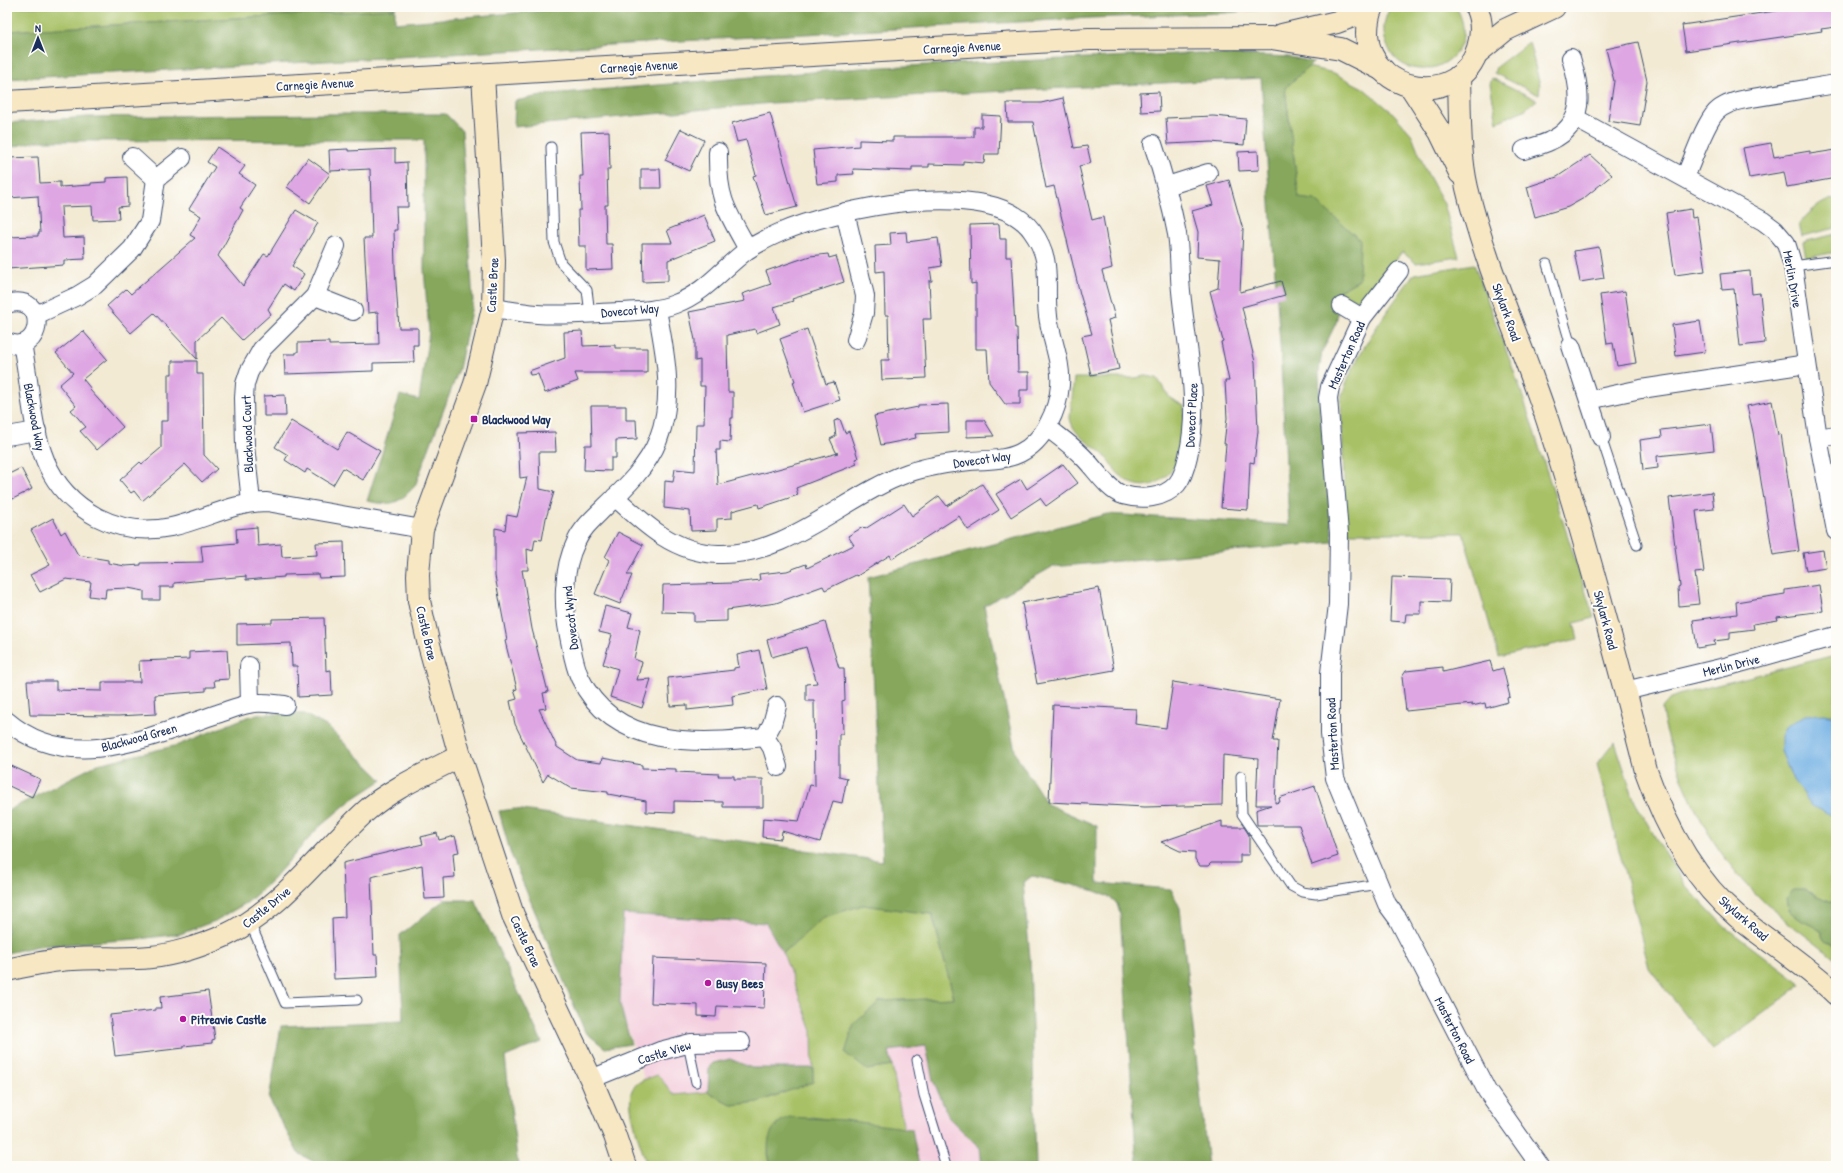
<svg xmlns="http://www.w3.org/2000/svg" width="1843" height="1173" viewBox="0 0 1843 1173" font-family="'Patrick Hand',sans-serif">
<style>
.built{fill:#f4cfde}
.green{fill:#a8c166;stroke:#627862}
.forest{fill:#86a75b;stroke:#506b5c}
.water{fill:#72b0e4;stroke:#4670a1}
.building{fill:#dea7e3}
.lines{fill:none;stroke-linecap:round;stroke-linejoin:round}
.lane-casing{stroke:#3b4b70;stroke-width:11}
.street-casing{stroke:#3b4b70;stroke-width:20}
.secondary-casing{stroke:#3b4b70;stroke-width:24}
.lane{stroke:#fff;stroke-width:9}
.street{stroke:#fff;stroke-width:18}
.secondary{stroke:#f8e7c3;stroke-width:22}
.poi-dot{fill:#b5179e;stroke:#fdfcf7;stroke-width:1.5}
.labels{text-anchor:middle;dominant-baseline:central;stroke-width:4;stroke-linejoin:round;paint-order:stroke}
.street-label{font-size:13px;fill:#1b2f5e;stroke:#fdfcf7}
.poi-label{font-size:13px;font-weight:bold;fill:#1b2f5e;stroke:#fdfcf7;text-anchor:start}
</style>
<rect width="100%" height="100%" fill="#fdfcf7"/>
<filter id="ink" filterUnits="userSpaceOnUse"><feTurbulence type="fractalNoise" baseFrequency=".025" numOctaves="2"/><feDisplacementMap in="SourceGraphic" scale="8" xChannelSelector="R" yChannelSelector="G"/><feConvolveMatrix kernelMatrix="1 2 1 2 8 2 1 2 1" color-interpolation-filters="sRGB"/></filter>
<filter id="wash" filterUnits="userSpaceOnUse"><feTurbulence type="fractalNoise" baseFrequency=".012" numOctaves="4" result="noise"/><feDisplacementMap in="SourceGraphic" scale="16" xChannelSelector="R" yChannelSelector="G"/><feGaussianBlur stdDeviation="0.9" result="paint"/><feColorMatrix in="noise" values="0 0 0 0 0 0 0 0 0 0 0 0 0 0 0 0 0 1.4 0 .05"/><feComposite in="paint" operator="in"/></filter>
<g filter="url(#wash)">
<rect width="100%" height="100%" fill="#f3ead4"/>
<!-- built -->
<g class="built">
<polygon points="622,913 766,923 783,953 812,1031 813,1068 752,1068 730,1059 709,1067 708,1092 688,1095 674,1095 658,1075 644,1079 620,1004"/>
<polygon points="926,1046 933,1080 949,1118 980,1148 982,1166 917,1166 919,1165 912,1129 904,1129 889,1051"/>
</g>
<!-- green -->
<g class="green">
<polygon points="7,7 396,7 395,9 7,31"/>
<path d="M1391,7H1456C1489,63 1401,97 1385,39C1382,28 1385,16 1391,7Z"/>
<polygon points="1529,42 1540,85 1539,95 1494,73 1496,67"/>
<polygon points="1308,67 1334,73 1363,88 1393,113 1412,135 1425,169 1444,204 1459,257 1416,263 1402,252 1365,298 1358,301 1337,292 1359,280 1299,198 1285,88"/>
<polygon points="1492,78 1537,100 1524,110 1497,122 1490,84"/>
<path d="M1836,198V228L1802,236L1799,224C1809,212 1821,201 1836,198Z"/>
<polygon points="1836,234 1836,252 1806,258 1803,242"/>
<path d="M1474,264L1520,388L1594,618L1574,623L1578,639L1499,657L1463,533H1346L1341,399C1354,355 1387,311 1414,274Z"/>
<path d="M1146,376L1157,378L1170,398L1184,406C1184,420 1185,436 1182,449C1176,472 1154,495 1129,482C1117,476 1112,464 1104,455C1092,444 1073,436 1070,418L1074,378H1134Z"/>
<path d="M1835,655L1836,716L1824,714L1781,751L1793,780L1836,817V904L1803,889L1812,925L1821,930L1825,939L1836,947V960C1809,937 1779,918 1754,892C1714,852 1687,800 1671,746C1667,733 1663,721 1662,708L1671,698L1678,695Z"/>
<polygon points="1615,742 1635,802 1658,842 1686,886 1725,927 1802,985 1713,1050 1649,968 1597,764"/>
<path d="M863,905L932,914L954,998L880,1001L867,1070L892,1066L904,1129L811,1117L769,1141L768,1155L771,1166H647C642,1149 627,1108 631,1093C634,1081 648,1078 658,1075L674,1095L708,1092L732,1105L758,1102L813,1082L812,1031L783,953L824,917Z"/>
</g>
<!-- forest -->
<g class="forest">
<polygon points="585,7 1284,7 1225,13 1090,18 7,79 7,31 395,9 395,23"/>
<path d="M1199,53L1290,57L1314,62L1285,88L1299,198L1315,200L1360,240L1359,280L1337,292L1330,305L1338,313L1336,323L1322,352L1319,371L1320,407L1333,542L1052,567L984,606L1016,755L1047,804L1097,826V883L1171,889L1180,908L1208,1166H1137L1120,913C1119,911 1118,907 1117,904C1107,889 1050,880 1032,876L1023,883L1030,957L1036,1166H982L980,1148L949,1118L933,1080L926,1046L889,1051L892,1066L867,1070L845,1053L854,1024L880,1001L954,998L932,914L863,905L824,917L783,953L766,923L623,914L620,1004L631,1044L605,1048L585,1032L510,852L499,811L515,809L883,861L868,577L1107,514L1289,525L1280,343L1261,78L772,103L514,127L515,101L550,94L860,68Z"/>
<path d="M328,114H446L462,131L473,301L459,369L415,486C397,505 392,506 367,501L400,395L419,400L429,332L424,269V140L38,141L7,148V123L88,117Z"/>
<polygon points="262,714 304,714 328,727 382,780 350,801 318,828 272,880 248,902 215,921 180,934 138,939 39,946 7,953 7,811 98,764 178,745 247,717"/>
<polygon points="1793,889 1803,889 1836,904 1836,947 1825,939 1821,930 1802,921 1789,911 1787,898"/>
<polygon points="444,900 475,900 542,1042 505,1057 518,1166 321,1166 298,1153 269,1099 281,1026 403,1021 400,935"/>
<polygon points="730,1059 752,1068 813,1068 813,1082 758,1102 732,1105 708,1092 709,1067 713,1063"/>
<path d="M790,1117L844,1120L912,1129L919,1166H771C765,1146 767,1124 790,1117Z"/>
</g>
<!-- water -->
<polygon class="water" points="1824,714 1836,716 1836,817 1812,806 1793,780 1781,751 1781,736 1785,727 1805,715"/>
<g id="blocks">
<!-- building -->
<g class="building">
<polygon points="1802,7 1836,7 1836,27 1821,29 1822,31 1686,51 1682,25"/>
<polygon points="1638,42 1647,81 1640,126 1608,121 1614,81 1606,49"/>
<polygon points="1159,92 1160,111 1141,112 1140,93"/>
<polygon points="1063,98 1074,148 1087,146 1091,163 1079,166 1092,220 1103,217 1112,268 1102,271 1115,318 1108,320 1119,369 1091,375 1082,336 1092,334 1080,294 1054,186 1046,188 1033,122 1008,122 1007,103 1041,103"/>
<polygon points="770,113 797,207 766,215 753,176 756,175 746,140 737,142 732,123"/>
<polygon points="982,115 1001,116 999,154 985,154 984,163 963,161 963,165 929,164 929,167 912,167 912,171 853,169 854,174 838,175 838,182 817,184 813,150 859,146 859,140 893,141 893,137 974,137 974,127 982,127"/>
<polygon points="1213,116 1246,119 1244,145 1211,142 1168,144 1166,118"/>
<polygon points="681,129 704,140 689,171 665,160"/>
<polygon points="609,131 610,169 607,169 608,205 605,205 606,244 612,244 613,269 586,270 586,246 579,246 578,210 581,210 580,176 583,176 581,132"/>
<polygon points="1771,143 1774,157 1810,151 1810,154 1836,150 1836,178 1787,187 1784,172 1749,178 1743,148"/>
<polygon points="217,147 245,166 239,174 255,185 240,208 243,210 218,256 243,286 264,254 268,256 296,210 318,223 292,266 304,274 294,291 284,284 268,309 271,314 242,340 221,318 197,340 197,359 154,313 131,333 107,306 126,289 131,294 195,238 190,235 201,216 189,209 215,167 207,162"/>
<polygon points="348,149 348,151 395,149 395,163 407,162 408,207 396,207 397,230 394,230 395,268 399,328 418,328 418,345 413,345 414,362 373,363 373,371 285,374 284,354 296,354 296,352 298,352 298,343 329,342 329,345 379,344 378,312 368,313 364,238 372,238 370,169 330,171 329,150"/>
<polygon points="1258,151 1259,170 1239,171 1238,152"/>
<polygon points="1590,155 1612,175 1584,198 1568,207 1535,217 1527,187 1557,177"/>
<polygon points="38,157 40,183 60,182 60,187 91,185 91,183 106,182 106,178 127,177 128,206 118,207 119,219 93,220 92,206 61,207 63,238 84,237 85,259 64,260 64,265 7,269 7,237 38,236 38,233 40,233 38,196 8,198 7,158"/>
<polygon points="308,158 330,174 310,203 287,187"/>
<polygon points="641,169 660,169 661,188 641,188"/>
<polygon points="1229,180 1243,230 1240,292 1281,281 1285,295 1242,307 1255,362 1258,431 1254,463 1250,462 1248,510 1221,508 1226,444 1224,444 1227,418 1225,381 1229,381 1221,342 1223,341 1210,291 1218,288 1220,259 1197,257 1198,232 1192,211 1213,205 1207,186"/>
<polygon points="1691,209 1692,218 1697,217 1705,271 1675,275 1666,213"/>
<polygon points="704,215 715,241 668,260 668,281 643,282 642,243 672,243 667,230"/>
<polygon points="999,224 1000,239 1006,239 1006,257 1011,257 1015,328 1017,328 1018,372 1029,372 1029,390 1020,390 1020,404 1005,404 989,382 987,349 976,349 976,283 971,284 970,225"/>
<polygon points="906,232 907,242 938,238 942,266 930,268 932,281 929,281 931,319 923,319 926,378 882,380 881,360 889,360 888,315 885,315 884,271 876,272 875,246 891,245 890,233"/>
<polygon points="1599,247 1604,278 1580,282 1574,251"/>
<polygon points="828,254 829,258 836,256 844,282 792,299 793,301 774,307 780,324 756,333 755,329 727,335 728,392 733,392 733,418 731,418 730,442 720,441 720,450 716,450 718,485 838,453 836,452 830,439 836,436 834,421 840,419 845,433 849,431 858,458 855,459 857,464 796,488 798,495 759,508 758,504 732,511 732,518 717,519 717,530 691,531 690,511 664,508 665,481 673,482 675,469 695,471 696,424 704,424 705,386 700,386 700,360 695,361 695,340 689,312 745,301 742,294 771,284 766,271 810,256"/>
<polygon points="1750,271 1752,294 1760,293 1765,343 1740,346 1734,289 1722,290 1720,274"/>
<polygon points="1625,291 1636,363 1617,366 1613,343 1607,344 1600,295"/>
<polygon points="1700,321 1705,352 1676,356 1672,325"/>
<polygon points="807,329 826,384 834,382 840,400 803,412 793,382 795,381 780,339"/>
<polygon points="83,331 107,359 83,379 91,389 90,390 123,427 97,450 80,431 86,427 71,410 76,406 59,385 73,373 56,353"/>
<polygon points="582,331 583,346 615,345 615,348 647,348 647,373 575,373 578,381 545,393 538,374 530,375 529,371 565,358 564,332"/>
<polygon points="172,361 197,361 197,374 203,374 204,455 217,469 202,482 185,464 142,501 134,491 131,493 120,480 140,462 142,464 161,448 161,421 168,421 168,374 172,374"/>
<polygon points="285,395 286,416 264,416 264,396"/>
<polygon points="1772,401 1778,435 1781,434 1799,551 1773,555 1753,432 1747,406"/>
<polygon points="948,404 949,432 915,434 916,438 881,445 874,416 918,407 918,405"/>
<polygon points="591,406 626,406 626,420 636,420 637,439 616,440 616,458 611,458 611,471 584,470 585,445 592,445"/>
<polygon points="967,420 984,420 994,436 967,437"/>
<polygon points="291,421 337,449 347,432 380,451 363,480 343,468 333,485 307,469 305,473 285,460 288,455 275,447"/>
<polygon points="1711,424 1714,450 1657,456 1658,468 1643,470 1640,440 1662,437 1661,430"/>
<polygon points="555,432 556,452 539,452 540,489 554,492 546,518 542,540 535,539 533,551 527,549 528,570 522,570 532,629 548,692 543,693 546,708 539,709 557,747 577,760 601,763 602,758 642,765 642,768 676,769 676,772 719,774 718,776 734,776 734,779 763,779 763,807 723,807 723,802 674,801 674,813 646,812 646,801 608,794 608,792 571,788 548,774 543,782 515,724 510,701 517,699 514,690 517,689 505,641 507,640 495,576 495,528 505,530 507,515 517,517 527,477 520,478 518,433"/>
<polygon points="1063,464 1078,483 1046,506 1040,498 1011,517 996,494 1021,479 1027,489"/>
<polygon points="21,468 32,489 7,502 7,475"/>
<polygon points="982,484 999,510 968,530 959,516 892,559 890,555 857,576 856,575 825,590 823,586 776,603 727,610 727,621 694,622 694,613 662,612 663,585 734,583 760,580 759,574 787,571 806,564 807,568 854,545 848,536 863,527 865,529 904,504 912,516 939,496 947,506"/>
<polygon points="1712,492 1714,509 1696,511 1704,572 1695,573 1699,604 1679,606 1678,587 1680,586 1669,498"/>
<polygon points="53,518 61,534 65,531 78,555 108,560 108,563 125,566 141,565 141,563 203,562 201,546 237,543 236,529 257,527 258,546 281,544 282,557 317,555 316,543 344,542 345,577 319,578 318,574 284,575 284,577 246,580 246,576 174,583 174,587 160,587 160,600 144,600 144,591 128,588 106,589 105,598 89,596 91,582 66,579 40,592 30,575 50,565 31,530"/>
<polygon points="618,532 643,545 627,575 632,575 620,604 595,594 609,560 605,557"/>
<polygon points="1823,550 1826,568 1806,571 1803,553"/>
<polygon points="1392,577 1450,579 1449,602 1421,601 1421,614 1406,614 1405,622 1390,621"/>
<polygon points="1819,585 1823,611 1777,617 1778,620 1753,624 1754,629 1730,632 1730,639 1714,641 1715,645 1697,648 1693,620 1737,614 1736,602 1785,594 1785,590"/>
<polygon points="1099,588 1114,670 1037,684 1022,603"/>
<polygon points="605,606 632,613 628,627 640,630 634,659 642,662 637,680 651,679 642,708 610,697 618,669 603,664 612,635 599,632"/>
<polygon points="324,618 326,671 331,670 332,695 298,697 297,666 292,666 291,643 237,645 237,624 272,623 272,619"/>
<polygon points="825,622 839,668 844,668 845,700 842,701 843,734 839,734 839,776 847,778 842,803 833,801 820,842 782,831 781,839 762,837 763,818 799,821 810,785 815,786 814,701 806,701 806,684 817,683 806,647 772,657 767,640"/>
<polygon points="227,650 229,679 214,680 215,687 206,687 206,691 155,695 156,714 118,716 30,715 27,681 56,681 56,690 102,691 102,682 140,682 139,661 189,659 189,652"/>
<polygon points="759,650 767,689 732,696 733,705 687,710 687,705 670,706 668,678 734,670 734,668 739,667 737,655"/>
<polygon points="1490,661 1493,671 1503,668 1510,697 1507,698 1508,702 1486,708 1485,703 1472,706 1472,704 1406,711 1402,677 1406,671 1443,667 1443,672"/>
<polygon points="1173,682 1280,699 1273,741 1278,741 1275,803 1280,802 1279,798 1315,786 1338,856 1312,865 1299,825 1257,825 1256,810 1271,805 1256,805 1258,759 1223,755 1222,805 1145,807 1049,802 1053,705 1136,709 1135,724 1166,728"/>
<polygon points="7,764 40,779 32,797 7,785"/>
<polygon points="1222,821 1222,827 1244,827 1249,835 1249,855 1240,855 1240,863 1211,863 1208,866 1200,866 1195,859 1195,852 1180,851 1161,842"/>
<polygon points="437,833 439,840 455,836 459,852 453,853 455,877 443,878 444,898 425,899 422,865 371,877 374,955 377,955 378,977 334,979 332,918 345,917 343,863 423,844 421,837"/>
<polygon points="653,958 766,963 764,1008 717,1006 716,1017 698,1016 698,1005 651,1003"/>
<polygon points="208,991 215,1039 212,1040 212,1043 184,1046 184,1048 115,1056 110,1015 156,1010 156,1008 161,1008 160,997"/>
</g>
</g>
</g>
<g filter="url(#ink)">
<use href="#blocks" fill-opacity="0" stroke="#3b4b70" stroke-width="1"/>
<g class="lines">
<!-- lane casing -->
<g class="lane-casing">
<g id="lane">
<polyline points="551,147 554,242 561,263 587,290 590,314"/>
<polyline points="1547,264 1571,346"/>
<polyline points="1793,266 1836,260"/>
<polyline points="1601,437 1637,545"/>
<polyline points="1241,776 1242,814 1291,886 1302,892 1316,894 1378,884"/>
<polyline points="248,923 254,932 285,1003 357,1000"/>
<polyline points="688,1044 696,1082"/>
<polyline points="917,1060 924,1095 946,1166"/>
</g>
</g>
<!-- street casing -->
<g class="street-casing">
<g id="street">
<polyline points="1575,118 1763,221 1775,230 1786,243 1793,266 1818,438 1836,531"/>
<path d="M1524,150C1532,147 1542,145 1550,141C1587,124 1581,90 1571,58"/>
<path d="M718,152C717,198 726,210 748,249"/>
<polyline points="132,157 156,179"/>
<path d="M1685,177C1693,160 1704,125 1716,112C1724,104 1735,101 1746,99L1836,84"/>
<polyline points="1167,186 1208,173"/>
<polyline points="845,212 865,296 864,313 856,340"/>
<polyline points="1399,271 1362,318 1330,387 1328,398 1339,533 1338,604 1330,673 1330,734 1335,778 1387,904 1398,919 1487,1091 1540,1166"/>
<polyline points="315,296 353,311"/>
<path d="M7,304C50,291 43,358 7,342"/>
<polyline points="1342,306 1362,318"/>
<path d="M493,308C507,310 522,313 537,314C564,316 592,313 619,312C638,311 657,311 675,304C705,293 722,269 746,251C756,244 768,238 779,233C834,209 992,174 1032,231C1054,261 1044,284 1048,316C1051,339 1062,362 1060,385C1058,411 1044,441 1020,453C1006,460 986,460 970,461C949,463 928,466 908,473C845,495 788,557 718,554C675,553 645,525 615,497"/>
<path d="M657,310C665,353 675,397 658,440C648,466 625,488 605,507C594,518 582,528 576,542C562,570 563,607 569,636C572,650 574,665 580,678C614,750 699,744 765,737"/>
<polyline points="36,315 77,296 95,285 132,249 150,221 156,179 182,158"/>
<path d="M22,344C36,411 28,480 97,517C120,529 146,532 171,527C204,520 233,502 267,502L422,529"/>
<polyline points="1571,346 1601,437"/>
<polyline points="1589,400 1641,389 1807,364"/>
<path d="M1047,427C1058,436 1070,444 1080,454C1093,465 1107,490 1123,495C1141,500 1164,499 1177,484C1183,477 1186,465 1188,456C1201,401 1186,346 1181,291C1179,272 1180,253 1177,234C1171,203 1163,174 1153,144"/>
<polyline points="7,436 37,431"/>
<polyline points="1818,438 1836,435"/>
<polyline points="251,502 245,446 244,398 245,384 249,372 262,349 315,296 336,246"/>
<polyline points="249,666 250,703"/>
<polyline points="1625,691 1729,666 1836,636"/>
<polyline points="777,706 772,724 765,737 772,748 778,767"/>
<path d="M7,721C70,775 149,737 217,714C227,711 238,706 249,704C259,701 274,704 285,705"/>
<polyline points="591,1079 660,1051 691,1043 741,1042"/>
</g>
</g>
<!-- secondary casing -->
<g class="secondary-casing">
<g id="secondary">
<path d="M1372,7C1368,15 1367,25 1367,34C1370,96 1461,108 1478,48C1482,35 1482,20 1476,7"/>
<polyline points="1282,35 1337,22 1371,9"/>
<polyline points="1477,53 1505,30 1554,7"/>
<polyline points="483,75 494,260 493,308 475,384 422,529 418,575 419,601 428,641 460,756 513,915 591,1079 615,1136 625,1166"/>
<path d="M1459,76C1460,111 1459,154 1467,188C1486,269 1522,343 1548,422C1585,537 1616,654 1646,771C1665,825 1694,880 1738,917C1770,943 1806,965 1836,994"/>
<polyline points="1411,87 1440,132 1460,173"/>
<polyline points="7,102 1089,39 1271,38 1341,49 1383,70"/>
<path d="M7,970C29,965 50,960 73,959C99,957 125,960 151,957C173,955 204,945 224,936C282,909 320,853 366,811C390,789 432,771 460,756"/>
</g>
</g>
<!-- lane -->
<use href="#lane" class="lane"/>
<!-- street -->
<use href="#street" class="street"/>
<!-- secondary -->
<use href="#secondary" class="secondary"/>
</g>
</g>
<!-- markers -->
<g class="poi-dot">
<rect x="470" y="415" width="8" height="8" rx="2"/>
<circle cx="708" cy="983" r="4"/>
<circle cx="183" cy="1019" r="4"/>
</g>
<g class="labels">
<!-- street labels -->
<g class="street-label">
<text transform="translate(962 47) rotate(-3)">Carnegie Avenue</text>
<text transform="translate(639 66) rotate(-3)">Carnegie Avenue</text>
<text transform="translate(315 84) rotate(-3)">Carnegie Avenue</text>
<text transform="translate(1793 279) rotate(80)">Merlin Drive</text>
<text transform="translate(492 285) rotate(-87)">Castle Brae</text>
<text transform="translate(630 310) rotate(-5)">Dovecot Way</text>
<text transform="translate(1507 312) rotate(70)">Skylark Road</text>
<text transform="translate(1346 355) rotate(-66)">Masterton Road</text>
<text transform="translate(1191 415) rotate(-87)">Dovecot Place</text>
<text transform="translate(35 417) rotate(79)">Blackwood Way</text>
<text transform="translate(247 434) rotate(-92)">Blackwood Court</text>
<text transform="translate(982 459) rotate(-8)">Dovecot Way</text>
<text transform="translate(570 618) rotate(-96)">Dovecot Wynd</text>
<text transform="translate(1606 620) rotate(75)">Skylark Road</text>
<text transform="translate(427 633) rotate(77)">Castle Brae</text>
<text transform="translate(1731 665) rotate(-14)">Merlin Drive</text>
<text transform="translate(1332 734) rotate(-93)">Masterton Road</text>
<text transform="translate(139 737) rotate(-15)">Blackwood Green</text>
<text transform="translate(266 907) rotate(-39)">Castle Drive</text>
<text transform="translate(1744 918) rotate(41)">Skylark Road</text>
<text transform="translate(526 941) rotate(65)">Castle Brae</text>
<text transform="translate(1455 1030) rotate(63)">Masterton Road</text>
<text transform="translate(664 1052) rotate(-17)">Castle View</text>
</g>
<!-- poi labels -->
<g class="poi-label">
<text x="482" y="419">Blackwood Way</text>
<text x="716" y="983">Busy Bees</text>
<text x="191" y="1019">Pitreavie Castle</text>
</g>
</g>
<!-- margin -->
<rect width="1843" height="1173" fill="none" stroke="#fdfcf7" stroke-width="24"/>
<!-- north arrow -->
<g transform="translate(38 38)" stroke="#fdfcf7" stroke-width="3" paint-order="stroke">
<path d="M0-3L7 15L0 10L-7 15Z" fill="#1b2f5e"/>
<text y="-6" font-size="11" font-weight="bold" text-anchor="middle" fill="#1b2f5e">N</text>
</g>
</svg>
